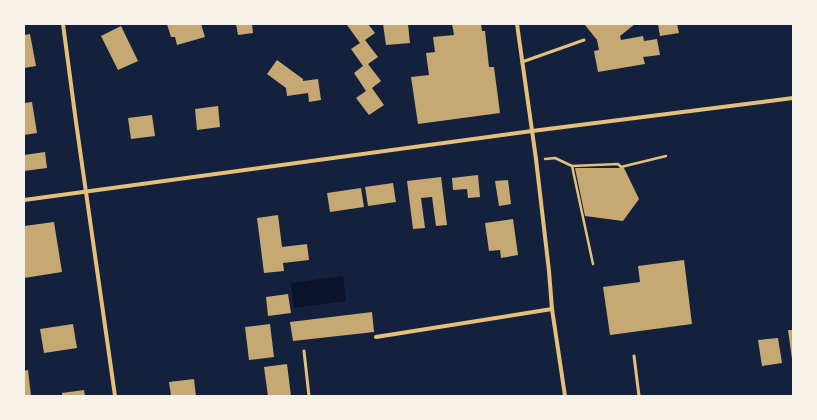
<svg xmlns="http://www.w3.org/2000/svg" width="817" height="420" viewBox="0 0 817 420" font-family="'Work Sans',sans-serif">
<style>
.water{fill:#0b132b}
.building{fill:#c6a872}
.lines{fill:none;stroke-linecap:round;stroke-linejoin:round}
.path{stroke:#e5c07b;stroke-width:2.5}
.service{stroke:#e5c07b;stroke-width:3}
.minor{stroke:#e5c07b;stroke-width:4}
</style>
<rect width="100%" height="100%" fill="#14213d"/>
<!-- water -->
<polygon class="water" points="343,276 346,301 294,308 291,283"/>
<!-- building -->
<g class="building">
<polygon points="167,24 201,24 205,37 177,45 175,37 171,37"/>
<polygon points="236,24 252,24 253,33 238,35"/>
<polygon points="348,24 368,24 375,33 365,40 378,57 368,64 381,81 372,88 384,105 369,115 356,98 366,91 354,73 363,66 351,49 360,43 347,25"/>
<polygon points="383,24 408,24 410,43 386,45"/>
<polygon points="452,24 481,24 482,31 485,31 489,67 494,67 500,113 418,124 411,77 429,75 426,53 435,52 433,37 454,35"/>
<polygon points="586,24 635,24 620,36 621,40 643,36 644,41 657,39 660,55 643,57 645,64 598,72 594,51 599,50 597,40 585,25"/>
<polygon points="658,24 677,24 679,33 660,36"/>
<polygon points="121,26 138,61 118,70 101,36"/>
<polygon points="30,34 36,66 24,68 24,35"/>
<polygon points="277,60 303,79 303,81 318,79 321,100 309,102 308,93 287,96 286,88 267,74"/>
<polygon points="32,102 37,133 24,135 24,103"/>
<polygon points="218,106 220,127 197,130 195,109"/>
<polygon points="152,115 155,136 131,139 128,118"/>
<polygon points="45,152 47,168 24,171 24,155"/>
<polygon points="575,168 624,168 639,199 623,221 585,216"/>
<polygon points="478,175 480,197 468,198 467,189 453,190 452,178"/>
<polygon points="441,177 447,225 436,226 432,197 421,198 425,228 413,229 407,181"/>
<polygon points="508,180 511,204 499,206 495,181"/>
<polygon points="393,183 396,202 368,206 365,187"/>
<polygon points="361,188 364,207 330,212 327,193"/>
<polygon points="278,215 282,247 307,244 309,260 283,263 284,271 264,273 257,218"/>
<polygon points="513,219 518,255 501,258 500,250 489,251 485,223"/>
<polygon points="54,222 62,272 24,278 24,226"/>
<polygon points="684,260 692,324 610,335 603,287 640,282 638,266"/>
<polygon points="288,294 291,313 268,316 266,297"/>
<polygon points="372,312 374,332 293,341 290,322"/>
<polygon points="73,324 77,348 44,353 40,329"/>
<polygon points="270,324 274,357 249,360 245,327"/>
<polygon points="788,330 793,330 793,359 792,359"/>
<polygon points="778,338 782,363 762,366 758,340"/>
<polygon points="287,364 291,396 268,396 264,367"/>
<polygon points="28,370 31,396 24,396 24,371"/>
<polygon points="194,379 196,396 171,396 169,382"/>
<polygon points="84,390 85,396 62,396 62,393"/>
</g>
<g class="lines">
<!-- path -->
<g class="path">
<polyline points="545,159 555,158 572,166 593,264"/>
<polyline points="572,166 618,164 621,167 666,156"/>
</g>
<!-- service -->
<g class="service">
<polyline points="522,62 584,40"/>
<polyline points="304,351 309,396"/>
<polyline points="634,356 639,396"/>
</g>
<!-- minor -->
<g class="minor">
<polyline points="63,24 76,122 115,396"/>
<polyline points="517,24 536,159 549,271 552,309 565,396"/>
<polyline points="24,200 532,131 793,98"/>
<polyline points="376,337 552,309"/>
</g>
</g>
<!-- border -->
<rect width="817" height="420" fill="none" stroke="#f6f1e7" stroke-width="50"/>
</svg>
